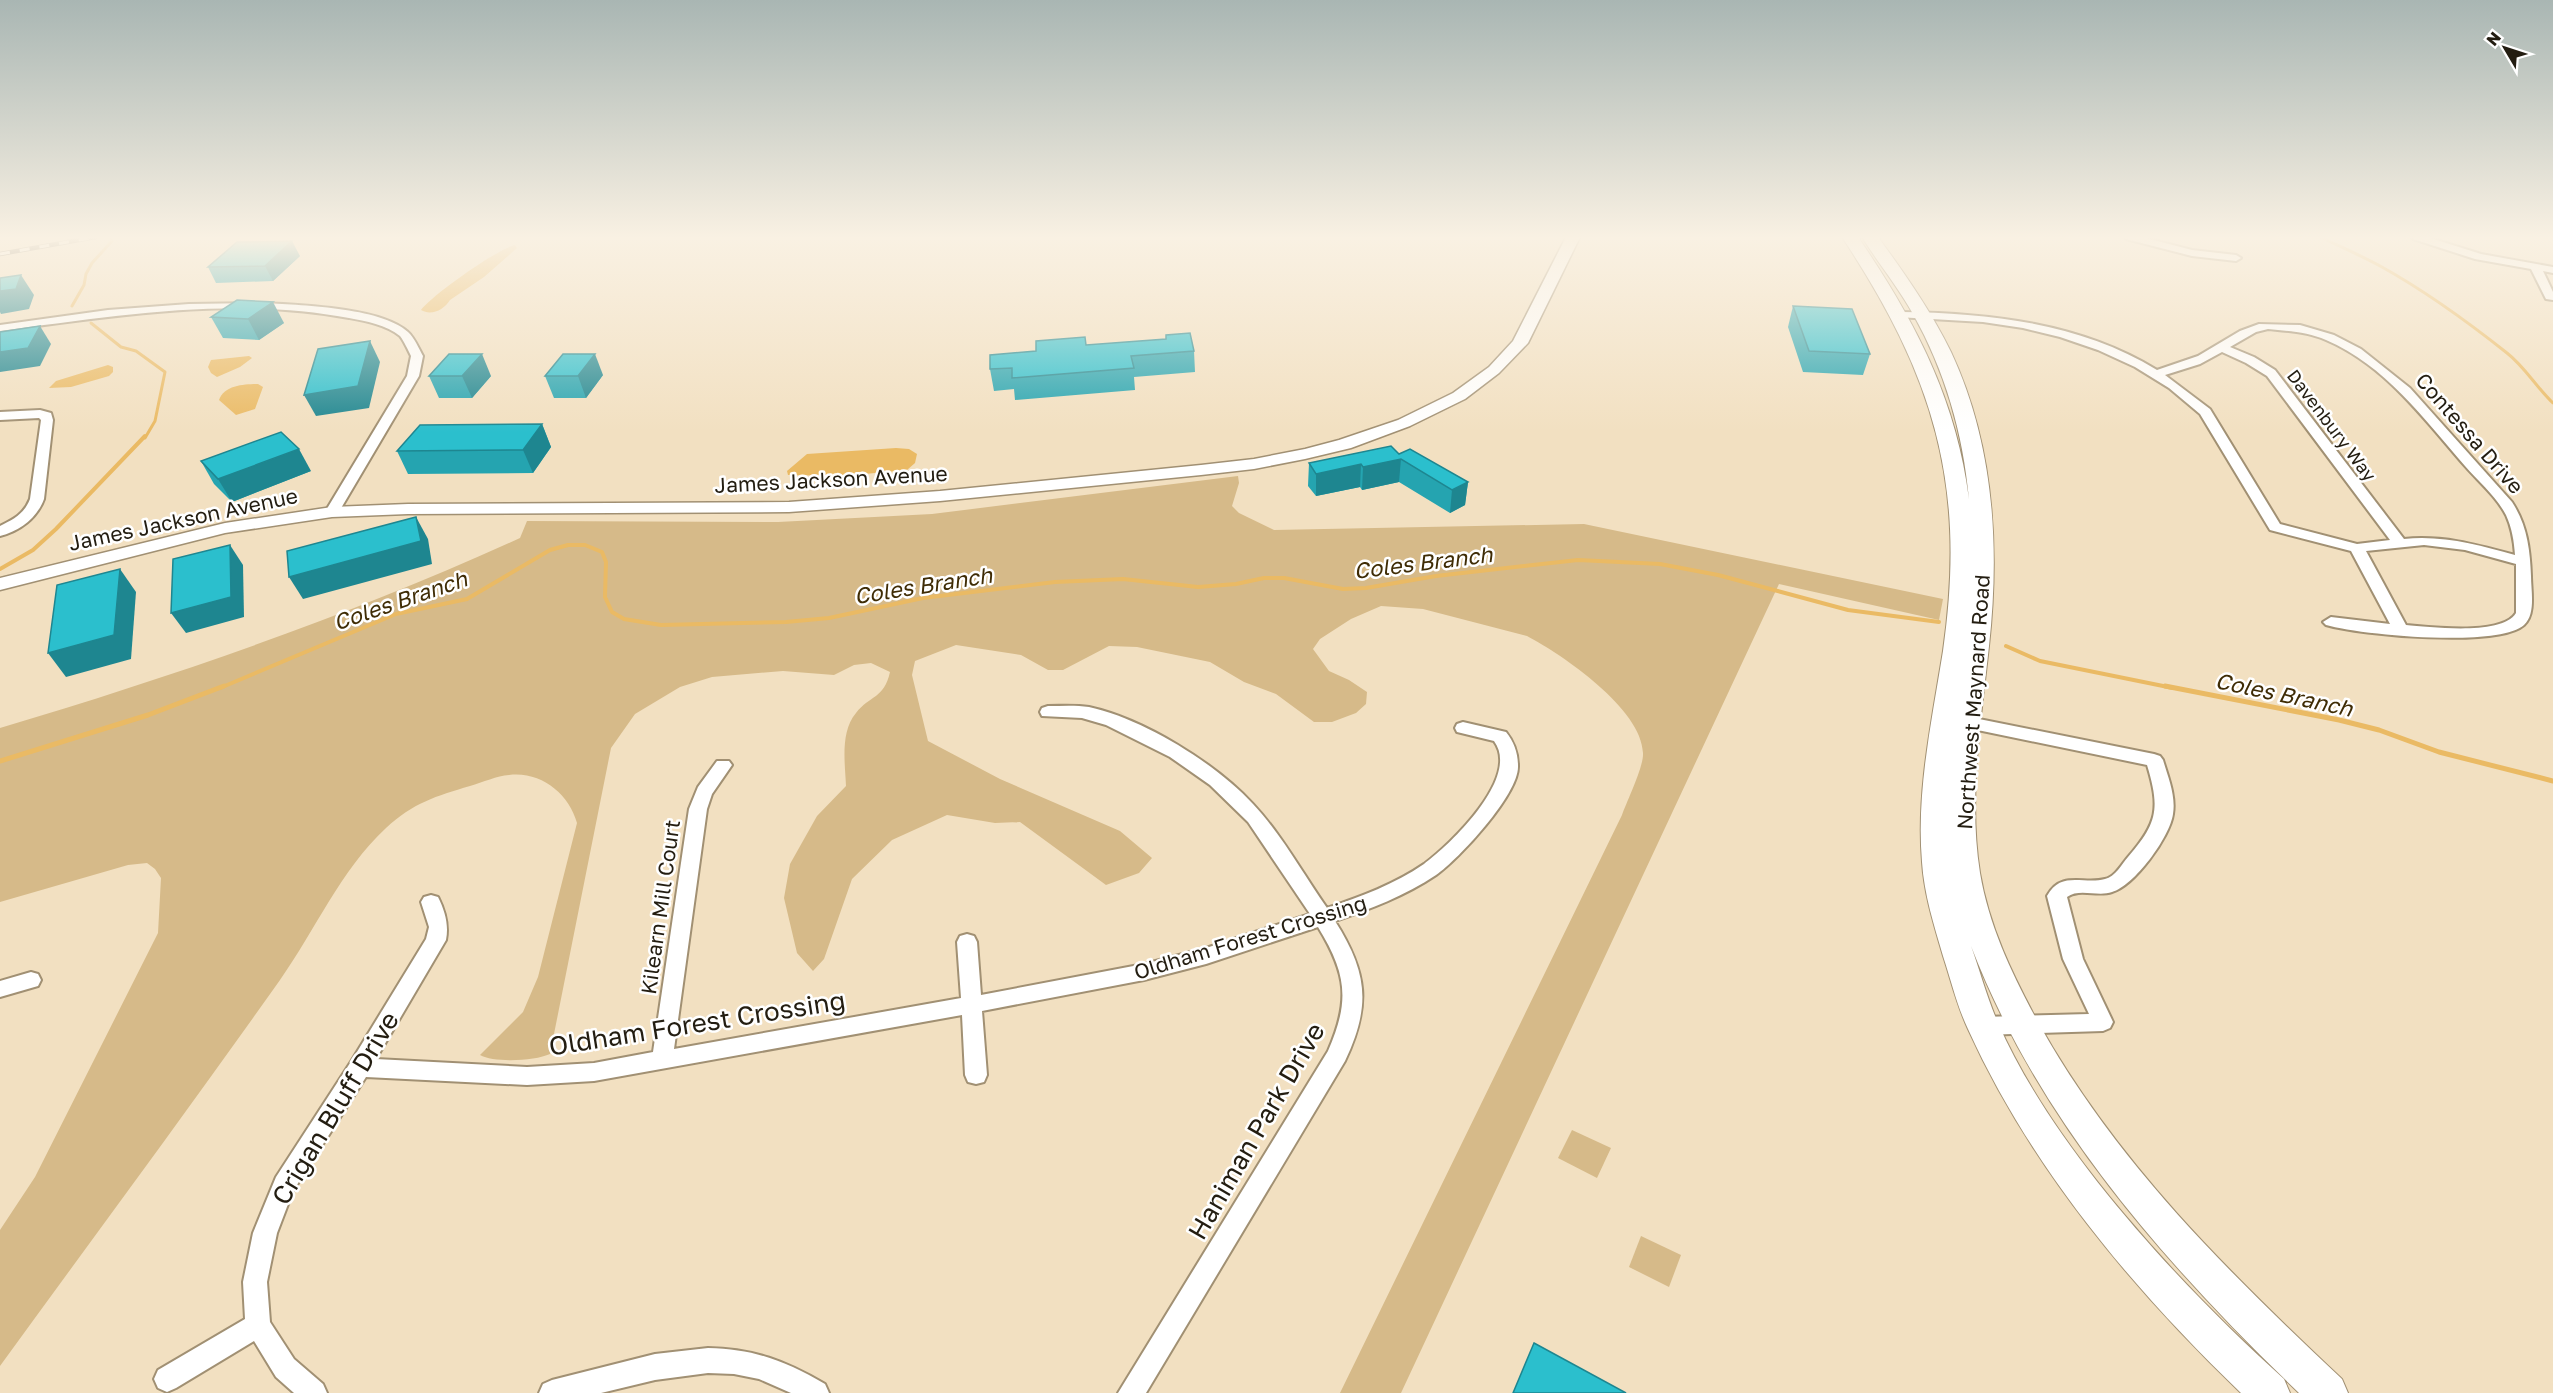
<svg xmlns="http://www.w3.org/2000/svg" width="2553" height="1393" viewBox="0 0 2553 1393" font-family="'Golos Text',sans-serif">
<style>
.green{fill:#d6ba89}
.water{fill:#eaba64}
.lines{fill:none;stroke-linecap:round;stroke-linejoin:round}
.stream-far2{stroke:#eaba64;stroke-width:3}
.stream-far1{stroke:#eaba64;stroke-width:4}
.stream{stroke:#eaba64;stroke-width:5}
.minor-casing{stroke:#a19073;stroke-width:4}
.tertiary-casing{stroke:#a19073;stroke-width:3}
.primary-casing{stroke:#a19073;stroke-width:2}
.minor{fill:#fff;fill-rule:evenodd}
.tertiary{fill:#fff;fill-rule:evenodd}
.primary{fill:#fff;fill-rule:evenodd}
.rail-casing{stroke:#584e3e;stroke-width:4.5}
.rail{stroke:#fff;stroke-width:3;stroke-dasharray:10;stroke-linecap:butt}
.wall{fill:#25a4b0}
.shaded-wall{fill:#1e8690}
.building{fill:#2bbfcd;stroke:#1e8690;stroke-width:1.5}
.labels{text-anchor:middle;dominant-baseline:central;stroke-width:5;stroke-linejoin:round;paint-order:stroke}
.far-street-label{font-size:18px;fill:#231d11;stroke:#fff}
.street-label{font-size:21px;fill:#231d11;stroke:#fff}
.water-label{font-size:22px;font-style:italic;fill:#3f2c05;stroke:#fff}
.near-street-label{font-size:26px;fill:#231d11;stroke:#fff}
</style>
<rect width="100%" height="100%" fill="#f2e0c1"/>
<!-- green -->
<g class="green">
<path d="M1238,476L1239,483L1232,506L1239,513L1274,530L1584,524L1943,599L1939,620L1779,584L1401,1393H1340L1622,815C1627,801 1644,766 1643,753C1642,709 1563,655 1527,636L1423,609L1381,606L1351,619L1320,639L1313,649L1329,671L1349,680L1367,692L1366,704L1356,713L1332,722H1314L1276,694L1244,682L1210,662L1137,647L1109,646L1063,670H1048L1021,655L956,645L915,661L912,675L928,741L1000,779L1120,831L1152,858L1139,873L1106,885L1020,822L995,823L947,815L892,840L852,879L824,959L813,971L797,953L784,898L790,864L817,816L846,786C845,763 840,732 856,713C870,695 884,699 890,672L871,663L854,665L834,675L783,671L712,677L680,687L635,714L611,748L550,1054C535,1061 494,1063 480,1055L523,1012L538,977L577,823C569,794 541,771 509,775C497,776 483,782 470,786C436,796 413,803 386,828C340,871 316,929 280,980C188,1110 93,1238 0,1366V1230L35,1177L158,933L161,878L155,869L147,863L128,865L0,902V728C177,675 352,615 520,538L527,521L778,522L932,514Z"/>
<polygon points="1572,1130 1611,1148 1597,1178 1558,1158"/>
<polygon points="1641,1236 1681,1255 1669,1287 1629,1267"/>
</g>
<!-- water -->
<g class="water">
<path d="M515,245L517,248L484,277L450,300C444,310 431,316 421,310C431,296 497,249 515,245Z"/>
<polygon points="249,356 252,358 240,367 217,377 211,373 208,367 211,360"/>
<polygon points="108,365 113,367 113,372 109,376 71,387 49,388 56,381"/>
<path d="M258,384L263,387L255,409L236,415L219,400C224,385 245,384 258,384Z"/>
<polygon points="896,448 909,449 917,454 915,463 907,470 843,476 788,475 787,471 807,454"/>
</g>
<g class="lines">
<!-- stream-far2 -->
<g class="stream-far2">
<path d="M2320,237C2341,247 2362,256 2382,267C2425,291 2468,322 2507,353C2525,367 2536,387 2553,403"/>
<polyline points="72,306 84,285 86,274 92,263 112,241 110,237"/>
<polyline points="91,323 121,347 136,351 165,372 155,421 145,438"/>
</g>
<!-- stream-far1 -->
<g class="stream-far1">
<polyline points="0,569 33,550 56,529 145,436"/>
<polyline points="2006,646 2040,661 2173,688"/>
<polyline points="220,688 396,614 467,599 550,550 568,545 585,545 602,552 606,562 605,597 612,612 624,619 661,625 786,622 829,618 923,598 1055,582 1123,579 1198,587 1236,584 1264,578 1284,578 1343,589 1366,588 1436,576 1578,560 1660,564 1718,575 1848,610 1939,622"/>
</g>
<!-- stream -->
<g class="stream">
<polyline points="2165,686 2339,720 2379,730 2439,752 2553,781"/>
<polyline points="0,761 148,715 224,686"/>
</g>
<!-- minor casing -->
<g class="minor-casing">
<g id="minor">
<polygon points="2125,237 2142,237 2192,250 2236,255 2241,258 2236,261 2192,256 2126,239"/>
<polygon points="2412,237 2427,237 2481,254 2553,267 2553,273 2543,271 2553,292 2553,300 2546,299 2531,269 2475,259 2413,239"/>
<path d="M262,303C298,305 381,307 408,332C414,337 419,349 423,356L419,376L337,515L332,516L325,512L407,376L411,356C408,350 404,341 400,336C387,325 365,321 349,318C234,296 114,316 0,331V325L108,310L189,304Z"/>
<path d="M1901,312C1989,313 2081,323 2157,370L2198,356L2240,331L2259,324L2300,325L2334,335L2361,349L2410,388L2512,502C2527,525 2530,549 2531,576C2531,591 2536,614 2524,625C2498,648 2360,635 2326,625L2323,622L2331,617L2390,624L2351,551L2270,530L2200,414L2169,388L2135,367L2098,350L2060,337L2023,328L1983,322L1897,317V313ZM2268,329C2288,331 2308,332 2326,340C2385,365 2424,419 2465,466C2479,482 2496,496 2506,515C2512,528 2514,541 2515,555C2478,545 2443,535 2404,539L2275,370L2254,357L2230,347L2256,332ZM2222,352L2246,363L2267,376L2390,540L2357,544L2280,524L2210,409L2165,375L2200,364ZM2424,545L2465,550L2516,564V613C2502,636 2431,627 2406,625L2366,551Z"/>
<path d="M40,410L51,413L53,420L44,499C37,518 20,531 0,536V526C14,519 24,514 30,499L41,420L39,418L0,420V412Z"/>
<path d="M1048,706C1062,706 1076,705 1089,707C1144,719 1215,763 1253,804C1282,835 1303,874 1327,908C1360,897 1395,884 1424,864C1451,844 1521,777 1494,741L1457,732L1455,728L1457,724L1463,722L1506,732C1514,742 1518,753 1518,766C1519,794 1459,859 1436,875C1405,896 1370,909 1335,921C1368,973 1371,1006 1345,1061L1146,1393H1118L1328,1051C1350,1001 1347,974 1318,927L1206,964L1144,980L982,1011L987,1075L984,1082L976,1084L968,1082L965,1075L962,1015L594,1081L527,1085L366,1077L293,1191L277,1233L267,1282L270,1322L294,1359L323,1384L327,1393H294L276,1377L254,1341L176,1388L167,1392L158,1388L154,1379L158,1370L245,1319L243,1282L253,1233L276,1177L352,1060L426,939L429,927L421,902L424,897L431,895L438,897C445,911 449,925 446,940L376,1059L527,1067L594,1063L653,1052L689,809L698,787L717,761H729L732,765L712,794L707,809L674,1049L961,998L957,942L960,936L967,934L974,936L977,942L981,995L1144,964L1206,948L1310,914L1248,822L1210,785L1170,757L1106,725L1082,718L1042,716L1040,712L1042,708Z"/>
<path d="M1969,717L2154,754L2160,756L2163,760C2168,777 2176,796 2173,814C2170,837 2134,886 2112,892C2098,897 2079,888 2067,897L2083,959L2113,1022L2110,1028L2103,1031L1983,1035L1976,1032L1973,1026L1976,1020L1983,1017L2089,1014L2063,959L2047,896C2061,870 2084,885 2105,879C2115,877 2122,864 2128,857C2158,823 2160,808 2147,765L1963,727L1961,723L1963,719Z"/>
<polygon points="31,972 38,974 41,980 38,986 0,997 0,981"/>
<path d="M708,1348C755,1349 785,1361 825,1384L829,1393H791L759,1379L734,1374L708,1373L655,1380L601,1393H539L543,1384L552,1380L655,1354Z"/>
</g>
</g>
<!-- tertiary casing -->
<g class="tertiary-casing">
<polygon id="tertiary" points="1566,237 1580,237 1528,343 1499,373 1465,399 1410,426 1351,448 1305,459 1254,469 1201,475 940,501 789,512 408,514 332,517 225,533 0,590 0,578 225,523 332,507 408,504 789,502 940,491 1201,465 1254,459 1305,449 1339,440 1398,420 1453,393 1489,367 1513,341"/>
</g>
<!-- primary casing -->
<g class="primary-casing">
<path id="primary" d="M1842,237H1858C1914,319 1956,398 1969,499C1963,433 1945,371 1913,314C1898,287 1878,263 1862,237H1878C1905,274 1931,311 1951,352C1994,444 2000,546 1989,646C1981,720 1968,798 1980,873C1989,927 2013,976 2039,1024C2116,1162 2228,1272 2342,1379L2348,1393H2299C2165,1264 2039,1122 1971,946C1980,971 1987,998 1998,1023C2053,1149 2182,1287 2284,1379L2290,1393H2241C2132,1288 2031,1168 1968,1029C1957,1006 1951,980 1943,956C1934,925 1924,894 1922,862C1916,791 1932,720 1943,651C1967,484 1934,376 1842,237Z"/>
</g>
<!-- minor -->
<use href="#minor" class="minor"/>
<!-- tertiary -->
<use href="#tertiary" class="tertiary"/>
<!-- primary -->
<use href="#primary" class="primary"/>
<!-- rail casing -->
<g class="rail-casing">
<polyline id="rail" points="0,254 96,237"/>
</g>
<!-- rail -->
<use href="#rail" class="rail"/>
</g>
<!-- wall -->
<g class="wall">
<polygon points="300,256 273,281 216,283 208,267"/>
<polygon points="237,300 284,323 259,340 223,338 211,317"/>
<polygon points="1793,306 1870,354 1863,375 1803,372 1788,327"/>
<polygon points="1166,335 1194,351 1195,372 1134,377 1135,390 1015,400 1014,389 994,391 990,369 1036,351 1166,339"/>
<polygon points="603,375 586,398 554,398 545,376"/>
<polygon points="429,376 491,376 472,398 439,398"/>
<polygon points="542,424 551,447 533,473 408,474 397,451"/>
<polygon points="1399,454 1468,482 1465,505 1450,513 1399,482 1362,490 1360,487 1316,496 1308,486 1309,463"/>
<polygon points="201,461 311,471 232,502 214,484"/>
</g>
<!-- shaded-wall -->
<g class="shaded-wall">
<polygon points="292,241 300,256 273,281 265,266"/>
<polygon points="21,275 34,295 29,309 1,314 0,312 0,291"/>
<polygon points="273,302 284,323 259,340 248,319"/>
<polygon points="40,326 51,344 40,366 0,372 0,352"/>
<polygon points="370,341 380,362 369,408 316,416 304,395"/>
<polygon points="482,354 491,376 472,398 462,376"/>
<polygon points="595,354 603,375 586,398 578,376"/>
<polygon points="542,424 551,447 533,473 523,450"/>
<polygon points="299,449 311,471 232,502 218,479"/>
<polygon points="1401,459 1399,482 1362,490 1363,467"/>
<polygon points="1361,464 1360,487 1316,496 1316,474"/>
<polygon points="1468,482 1465,505 1450,513 1452,490"/>
<polygon points="416,517 428,539 432,564 303,599 289,577"/>
<polygon points="230,545 243,565 244,617 186,633 171,613"/>
<polygon points="120,569 136,592 131,659 66,677 48,653"/>
</g>
<!-- building -->
<g class="building">
<polygon points="292,241 265,266 208,267 237,242"/>
<polygon points="21,275 16,289 0,291 0,278"/>
<polygon points="237,300 273,302 248,319 211,317"/>
<polygon points="1793,306 1852,309 1870,354 1809,351"/>
<polygon points="40,326 28,348 0,352 0,332"/>
<polygon points="1190,333 1194,351 1131,356 1134,368 1012,378 1012,368 990,369 990,355 1036,351 1036,341 1085,337 1086,345 1166,339 1166,335"/>
<polygon points="370,341 358,386 304,395 318,349"/>
<polygon points="449,354 482,354 462,376 429,376"/>
<polygon points="563,354 595,354 578,376 545,376"/>
<polygon points="542,424 523,450 397,451 420,425"/>
<polygon points="281,432 299,449 218,479 201,461"/>
<polygon points="1391,446 1399,454 1410,449 1468,482 1452,490 1401,459 1363,467 1361,464 1316,474 1309,463"/>
<polygon points="416,517 421,541 289,577 287,551"/>
<polygon points="230,545 231,597 171,613 173,559"/>
<polygon points="120,569 114,635 48,653 57,585"/>
<polygon points="1534,1343 1626,1393 1513,1393"/>
</g>
<!-- sky -->
<linearGradient id="sky" x2="0" y2="1"><stop stop-color="#a9b6b3"/><stop offset="0.55" stop-color="#f9f1e3"/><stop offset="1" stop-color="#f9f1e3" stop-opacity="0"/></linearGradient>
<rect width="2553" height="432" fill="url(#sky)"/>
<g class="labels">
<!-- far-street labels -->
<g class="far-street-label">
<text transform="translate(2332 425) rotate(53)">Davenbury Way</text>
</g>
<!-- street labels -->
<g class="street-label">
<text transform="translate(2470 433) rotate(49)">Contessa Drive</text>
<text transform="translate(831 479) rotate(-3)">James Jackson Avenue</text>
<text transform="translate(183 519) rotate(-12)">James Jackson Avenue</text>
<text transform="translate(1973 702) rotate(-86)">Northwest Maynard Road</text>
<text transform="translate(660 907) rotate(-82)">Kilearn Mill Court</text>
<text transform="translate(1250 937) rotate(-17)">Oldham Forest Crossing</text>
</g>
<!-- water labels -->
<g class="water-label">
<text transform="translate(1423 562) rotate(-7)">Coles Branch</text>
<text transform="translate(923 585) rotate(-9)">Coles Branch</text>
<text transform="translate(400 600) rotate(-19)">Coles Branch</text>
<text transform="translate(2284 694) rotate(12)">Coles Branch</text>
</g>
<!-- near-street labels -->
<g class="near-street-label">
<text transform="translate(697 1023) rotate(-9)">Oldham Forest Crossing</text>
<text transform="translate(335 1108) rotate(-59)">Crigan Bluff Drive</text>
<text transform="translate(1256 1131) rotate(-60)">Haniman Park Drive</text>
</g>
</g>
<!-- north arrow -->
<g transform="translate(2505 48) rotate(309)" stroke="#ffffff" stroke-width="4.5" paint-order="stroke">
<path d="M0-4.5L10 22L0 15L-10 22Z" fill="#231d11"/>
<text y="-9" font-size="16" font-weight="bold" text-anchor="middle" fill="#231d11">N</text>
</g>
</svg>
